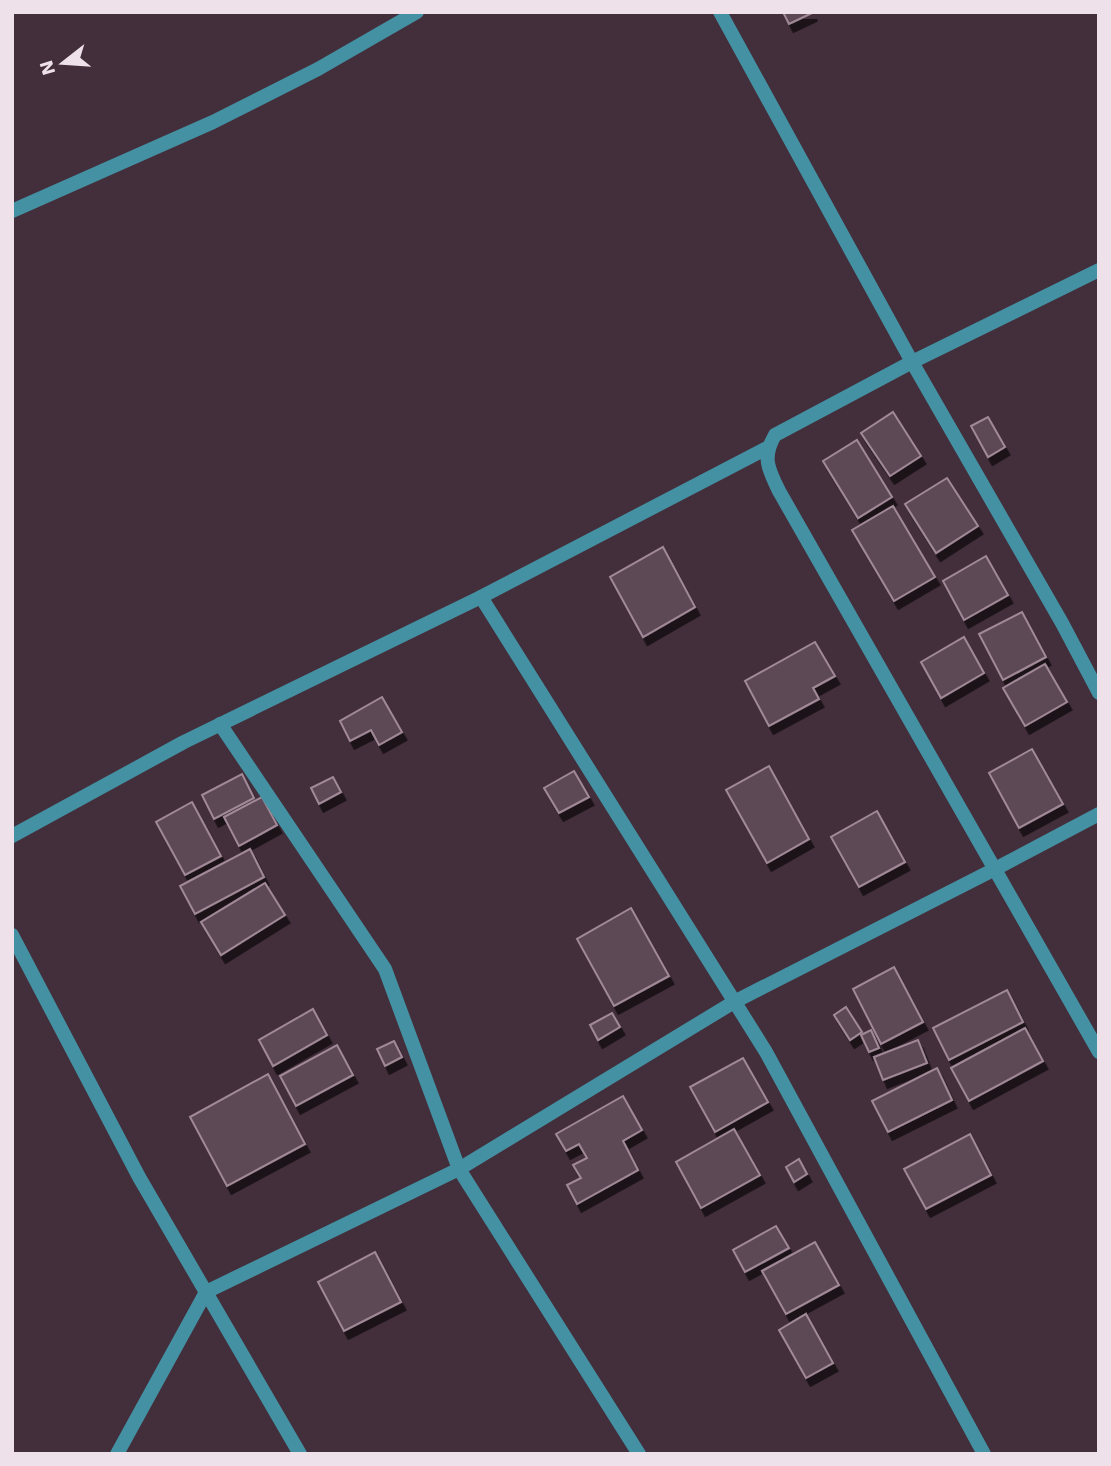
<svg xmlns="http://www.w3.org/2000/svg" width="1111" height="1466" viewBox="0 0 1111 1466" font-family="'Work Sans',sans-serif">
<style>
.building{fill:#5d4855;stroke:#a18998;stroke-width:2;filter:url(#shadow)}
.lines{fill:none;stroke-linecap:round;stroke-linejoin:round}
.minor{stroke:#4491a3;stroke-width:14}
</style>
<defs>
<filter id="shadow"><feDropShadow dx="4.5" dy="8" stdDeviation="0" flood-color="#0009"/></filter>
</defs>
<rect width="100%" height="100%" fill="#432f3b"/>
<!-- building -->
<g class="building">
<polygon points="783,12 812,12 812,13 789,24"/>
<polygon points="893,412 921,456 890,476 861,433"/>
<polygon points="988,417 1005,447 988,457 971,426"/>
<polygon points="857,440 892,497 858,518 823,461"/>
<polygon points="947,478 978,526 936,553 905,504"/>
<polygon points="893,506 935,577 894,601 852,530"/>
<polygon points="663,547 695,607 643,637 610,577"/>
<polygon points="986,556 1008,595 964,620 943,581"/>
<polygon points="1022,612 1046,657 1003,680 979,634"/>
<polygon points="964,637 984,673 941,698 921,662"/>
<polygon points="815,642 835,676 813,688 819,699 769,726 745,681"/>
<polygon points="1045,664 1067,702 1025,726 1003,688"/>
<polygon points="382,697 402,732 379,745 371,730 350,741 340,721"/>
<polygon points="1032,749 1063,804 1019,828 989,773"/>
<polygon points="769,766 809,839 767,863 726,790"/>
<polygon points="574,771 589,797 559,813 544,788"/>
<polygon points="242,774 254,798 214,819 202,795"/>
<polygon points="333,777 341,792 319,804 311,788"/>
<polygon points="262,797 277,825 239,846 224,817"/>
<polygon points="192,802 221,856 185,875 156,822"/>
<polygon points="877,811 905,862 859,887 831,837"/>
<polygon points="250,849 264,877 195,914 180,886"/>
<polygon points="265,883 285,915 221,955 201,922"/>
<polygon points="631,908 669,976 614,1006 577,939"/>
<polygon points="894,967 923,1022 881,1044 853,989"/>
<polygon points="1007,990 1023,1022 949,1060 933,1028"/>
<polygon points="846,1007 862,1032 850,1040 834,1015"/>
<polygon points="313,1009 327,1035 273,1066 259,1040"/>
<polygon points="612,1013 620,1027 598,1040 590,1025"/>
<polygon points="1025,1028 1043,1061 969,1101 951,1068"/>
<polygon points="871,1030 879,1048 869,1052 861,1035"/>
<polygon points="918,1040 927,1063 883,1080 874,1057"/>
<polygon points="394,1041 402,1057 385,1066 377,1049"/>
<polygon points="337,1045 353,1075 296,1106 280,1076"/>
<polygon points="743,1058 768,1102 715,1132 690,1087"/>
<polygon points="937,1068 952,1100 888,1132 872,1101"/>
<polygon points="268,1074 305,1144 227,1186 190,1117"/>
<polygon points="623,1096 642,1130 623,1141 638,1170 577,1204 567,1185 581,1178 573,1165 587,1158 579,1144 566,1151 556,1134"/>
<polygon points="734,1129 760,1175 701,1208 676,1162"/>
<polygon points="970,1134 991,1175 926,1209 904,1169"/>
<polygon points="799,1159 807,1174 794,1182 786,1167"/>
<polygon points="776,1226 789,1248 745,1272 733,1250"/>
<polygon points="815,1242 839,1285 786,1314 762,1271"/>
<polygon points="375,1252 401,1302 344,1331 318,1282"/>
<polygon points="806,1314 833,1363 806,1378 779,1330"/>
</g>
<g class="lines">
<!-- minor -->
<g class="minor">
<polyline points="720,12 912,362 1062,623 1099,693"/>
<polyline points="12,211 213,122 318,69 417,12"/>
<path d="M1099,270L912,362L775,435C762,457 768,469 779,491L1099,1052"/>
<polyline points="481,597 766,1052 984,1454"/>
<polyline points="220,724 385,969 459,1169 639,1454"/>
<polyline points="12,836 184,742 481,597 767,448"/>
<polyline points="12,935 139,1177 300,1454"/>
<polyline points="117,1454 206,1292 459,1169 734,1002 995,869 1099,814"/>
</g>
</g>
<!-- border -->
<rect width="1111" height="1466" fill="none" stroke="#efe1e9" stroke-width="28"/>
<!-- north arrow -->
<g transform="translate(63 63) rotate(253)" stroke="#432f3b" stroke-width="5" paint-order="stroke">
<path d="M0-5L12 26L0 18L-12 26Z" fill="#efe1e9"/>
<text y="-10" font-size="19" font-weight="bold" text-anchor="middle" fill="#efe1e9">N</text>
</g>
</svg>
